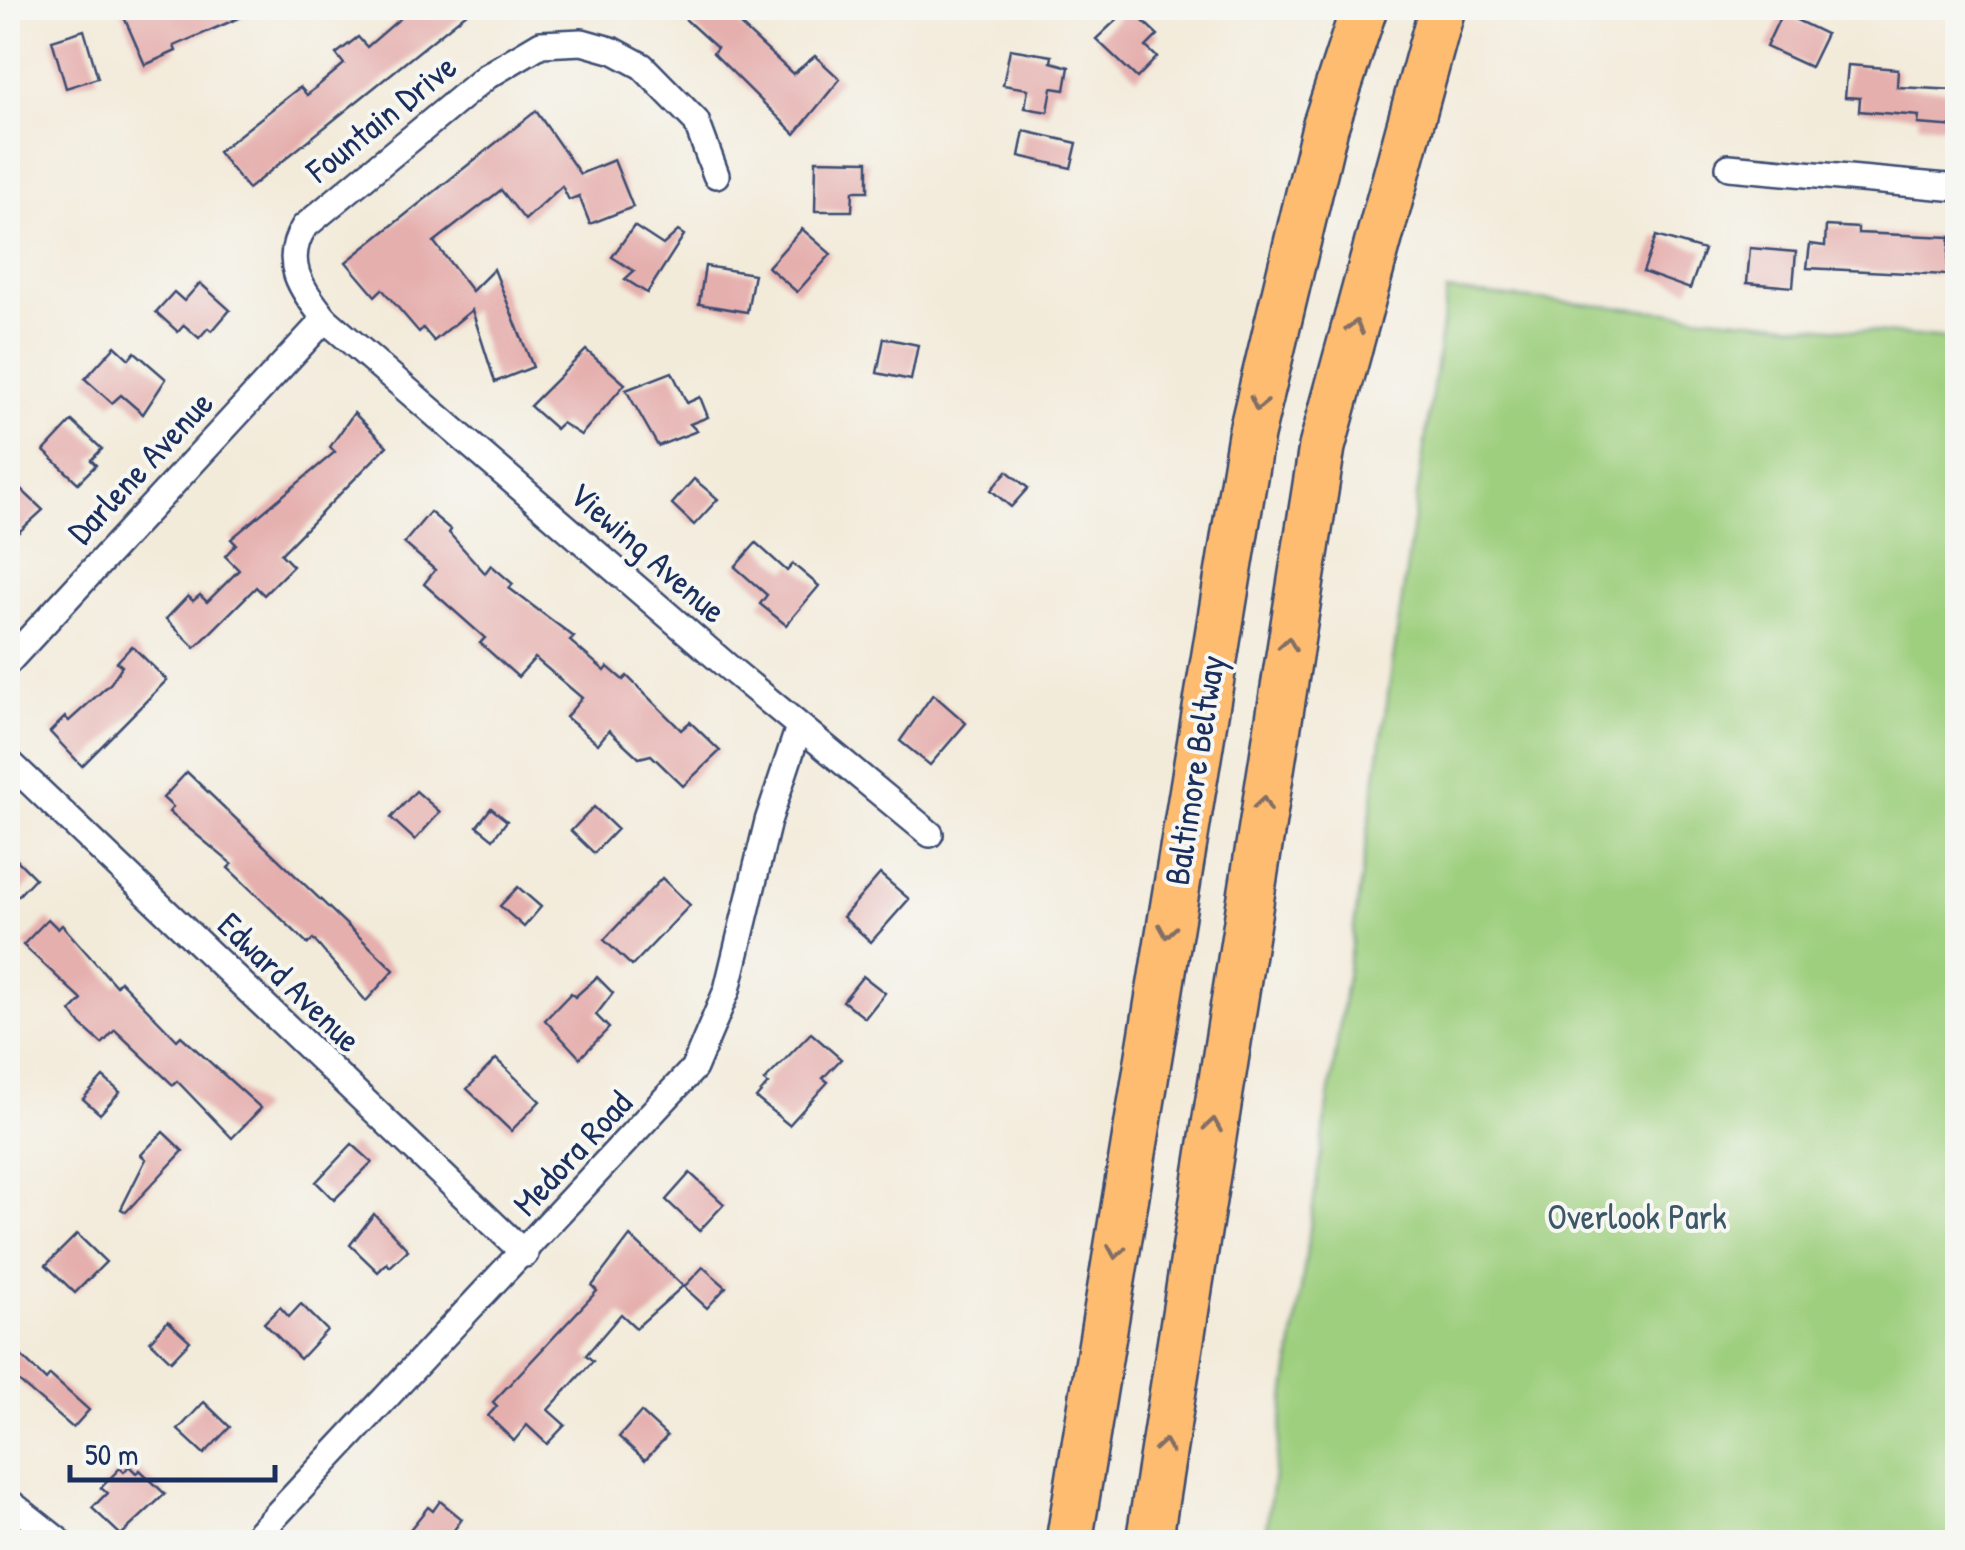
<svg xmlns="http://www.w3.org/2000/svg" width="1965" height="1550" viewBox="0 0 1965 1550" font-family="'Patrick Hand',sans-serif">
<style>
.green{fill:#9ecf7e;stroke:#5c7f6e;stroke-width:2.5}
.building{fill:#e5afad}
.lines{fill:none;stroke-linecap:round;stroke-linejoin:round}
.minor-casing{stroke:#3b4b71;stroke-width:30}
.motorway-casing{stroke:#3b4b71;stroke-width:50}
.minor{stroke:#fff;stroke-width:25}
.motorway{stroke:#febc70;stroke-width:45}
.oneway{stroke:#816e66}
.labels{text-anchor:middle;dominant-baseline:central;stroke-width:8;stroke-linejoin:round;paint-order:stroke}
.street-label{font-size:35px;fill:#1b2f5e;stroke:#f6f6f2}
.park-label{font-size:35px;fill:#3c5766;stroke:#f6f6f2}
</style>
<rect width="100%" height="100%" fill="#f6f6f2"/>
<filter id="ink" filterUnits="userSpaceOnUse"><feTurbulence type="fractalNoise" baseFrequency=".01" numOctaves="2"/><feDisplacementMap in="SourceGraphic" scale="20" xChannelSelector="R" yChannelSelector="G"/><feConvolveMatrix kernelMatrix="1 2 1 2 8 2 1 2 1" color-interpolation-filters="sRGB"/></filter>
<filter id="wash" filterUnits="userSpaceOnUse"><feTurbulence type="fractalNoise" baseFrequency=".0048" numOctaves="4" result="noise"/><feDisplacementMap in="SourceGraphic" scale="40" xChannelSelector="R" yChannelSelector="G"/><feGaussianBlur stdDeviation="2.25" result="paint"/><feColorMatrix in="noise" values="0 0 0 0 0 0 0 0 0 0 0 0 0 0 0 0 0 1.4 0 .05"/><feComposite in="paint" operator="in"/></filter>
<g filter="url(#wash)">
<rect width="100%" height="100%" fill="#f3ebda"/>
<!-- green -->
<polygon class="green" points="1447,291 1957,340 1957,1542 1264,1542"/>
<g id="blocks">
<!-- building -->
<g class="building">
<polygon points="120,8 262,8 174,46 176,51 145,65"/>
<polygon points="412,8 473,8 248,189 218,152 300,87 307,95 344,64 336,54 358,37 367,47"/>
<polygon points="673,8 722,8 793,74 815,56 840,79 795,134 713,53 717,48"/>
<polygon points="1129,8 1158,35 1146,47 1157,57 1137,78 1096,39"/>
<polygon points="1782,13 1826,34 1810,67 1766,47"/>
<polygon points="84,30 98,78 66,88 52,40"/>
<polygon points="1010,49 1052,56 1051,62 1069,67 1065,90 1052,88 1048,112 1025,108 1028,89 1003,85"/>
<polygon points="1848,65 1898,69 1897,87 1958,90 1958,127 1918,124 1919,116 1859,111 1860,98 1845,97"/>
<polygon points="536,111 580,174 614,160 633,207 590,224 579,196 569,200 562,186 525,220 501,190 434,242 472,291 494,269 533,367 495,382 472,310 434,341 423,328 419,332 382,289 375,296 346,262"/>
<polygon points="1024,131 1077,143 1071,168 1019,156"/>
<polygon points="816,160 868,161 868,191 853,191 852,211 815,211"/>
<polygon points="634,226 663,245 678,231 684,235 647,293 625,279 634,271 612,257"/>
<polygon points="1826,226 1858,228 1858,233 1950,237 1947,275 1807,268 1810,244 1825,246"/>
<polygon points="802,229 831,254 797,292 768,267"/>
<polygon points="1656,236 1704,250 1690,289 1643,272"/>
<polygon points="1750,248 1796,252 1793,287 1747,283"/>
<polygon points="705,266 754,274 747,312 699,304"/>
<polygon points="200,283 230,310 212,331 208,328 199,338 184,325 178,332 156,312 174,292 184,301"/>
<polygon points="884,338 918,345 911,380 877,373"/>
<polygon points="115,346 129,359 135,352 166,379 143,414 121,395 112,403 85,379"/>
<polygon points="586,350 625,384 581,435 562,423 556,429 530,406"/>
<polygon points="672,372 687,403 700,397 708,417 690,424 697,431 658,446 626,390"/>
<polygon points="354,413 387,446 281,554 293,566 264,595 256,587 195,648 166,619 188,596 193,601 200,595 207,602 239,570 225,556 236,544 231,539 335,452 330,447"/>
<polygon points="72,421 102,449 91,460 96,465 78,483 44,451"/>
<polygon points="1007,471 1028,488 1011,507 991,490"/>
<polygon points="8,477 43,510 8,542"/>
<polygon points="694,479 718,499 694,525 672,504"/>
<polygon points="430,512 451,530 449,533 485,573 491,565 513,584 509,588 574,637 570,641 605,671 608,667 623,680 627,676 681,730 690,722 720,751 683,786 651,755 639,758 609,730 598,744 566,717 582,698 535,658 518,677 480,643 485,638 424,584 435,570 404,543"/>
<polygon points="756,543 787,571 793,564 819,586 786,625 760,604 767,595 735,567"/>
<polygon points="132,646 167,680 82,766 50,732 65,717 69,721 111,683 122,666 117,662"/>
<polygon points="933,694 966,723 930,765 900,741"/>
<polygon points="187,772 394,970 366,1001 313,939 308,944 228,868 232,864 169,812 173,807 163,798"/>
<polygon points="416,791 440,812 415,840 391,818"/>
<polygon points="594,807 617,829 594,853 571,831"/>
<polygon points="491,808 507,821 493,839 477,826"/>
<polygon points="8,851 35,878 18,896 8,886"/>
<polygon points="880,874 909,899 871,942 843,917"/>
<polygon points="662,878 690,905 632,966 604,940"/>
<polygon points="518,887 541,907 524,927 500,906"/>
<polygon points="48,919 58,929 62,925 116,986 120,981 177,1040 181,1036 261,1108 232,1138 177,1081 173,1085 115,1030 102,1044 81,1025 71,1011 82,1000 23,945"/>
<polygon points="863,976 885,993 865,1018 843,1001"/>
<polygon points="597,977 613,993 596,1015 609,1028 580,1058 545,1020 571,993 575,997"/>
<polygon points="811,1033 841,1059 823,1078 828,1082 789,1125 756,1098 768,1084 764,1081"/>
<polygon points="496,1059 540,1101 511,1131 467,1089"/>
<polygon points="103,1077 120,1092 100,1114 83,1099"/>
<polygon points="163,1132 183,1151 126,1212 121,1209 146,1159 141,1155"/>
<polygon points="352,1144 372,1162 334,1200 316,1182"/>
<polygon points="690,1173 724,1204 699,1231 666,1200"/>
<polygon points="374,1214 408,1250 390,1267 387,1263 378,1272 350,1245"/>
<polygon points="77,1234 106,1262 75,1293 46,1265"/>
<polygon points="630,1236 683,1286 636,1328 621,1314 586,1355 593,1361 548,1410 565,1425 547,1444 527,1425 514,1441 488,1416 497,1406 493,1402 597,1291 592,1286"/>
<polygon points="703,1267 726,1287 707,1308 684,1287"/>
<polygon points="301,1304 327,1330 300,1359 264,1323 280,1307 289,1317"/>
<polygon points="168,1321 190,1341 171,1361 150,1341"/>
<polygon points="8,1343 46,1380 50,1375 89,1410 73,1428 8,1372"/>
<polygon points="204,1402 230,1427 204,1454 178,1430"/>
<polygon points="641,1412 667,1436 645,1460 619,1437"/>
<polygon points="129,1466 136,1473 140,1470 165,1494 121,1535 92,1508 107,1493 101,1488 120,1468 124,1472"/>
<polygon points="440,1501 462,1519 454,1530 469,1542 400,1542 428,1507 433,1511"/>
</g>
</g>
</g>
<g filter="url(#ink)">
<use href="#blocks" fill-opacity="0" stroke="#3b4b71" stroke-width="2.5"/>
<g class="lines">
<!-- minor casing -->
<g class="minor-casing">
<g id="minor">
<polyline points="1729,167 1958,188"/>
<path d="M716,175L696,121L642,66L614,51L582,42L541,44L487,76L304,227C281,263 302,289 325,319L728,667L930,834"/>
<polyline points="8,662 325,319"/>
<polyline points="8,761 525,1254"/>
<polyline points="8,1501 60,1542"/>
<polyline points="251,1542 694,1068 727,990 768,821 799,727"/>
</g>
</g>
<!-- motorway casing -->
<g class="motorway-casing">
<g id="motorway">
<polyline points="1069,1542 1251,435 1325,127 1364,8"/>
<polyline points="1149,1542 1322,447 1442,8"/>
</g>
</g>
<!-- minor -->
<use href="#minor" class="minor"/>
<!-- motorway -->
<use href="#motorway" class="motorway"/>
</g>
<!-- one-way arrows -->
<defs><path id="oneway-chevron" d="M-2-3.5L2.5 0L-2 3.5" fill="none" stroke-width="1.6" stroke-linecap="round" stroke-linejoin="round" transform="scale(2.5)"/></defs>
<g class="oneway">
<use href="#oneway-chevron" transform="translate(1355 327) rotate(-75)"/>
<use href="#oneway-chevron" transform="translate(1258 404) rotate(103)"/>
<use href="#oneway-chevron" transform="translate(1288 644) rotate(-81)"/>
<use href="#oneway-chevron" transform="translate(1263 804) rotate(-81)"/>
<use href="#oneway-chevron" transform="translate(1167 931) rotate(99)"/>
<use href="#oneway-chevron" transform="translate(1213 1125) rotate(-81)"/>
<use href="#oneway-chevron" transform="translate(1116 1252) rotate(99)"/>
<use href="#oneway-chevron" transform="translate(1164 1446) rotate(-81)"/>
</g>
</g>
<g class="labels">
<!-- street labels -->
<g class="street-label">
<text transform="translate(381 118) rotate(-39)">Fountain Drive</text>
<text transform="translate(140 467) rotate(-47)">Darlene Avenue</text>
<text transform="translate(648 552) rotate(41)">Viewing Avenue</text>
<text transform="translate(1194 770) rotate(-81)">Baltimore Beltway</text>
<text transform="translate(290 982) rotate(44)">Edward Avenue</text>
<text transform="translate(572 1153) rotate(-47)">Medora Road</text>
</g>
<!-- park labels -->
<g class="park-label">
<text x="1637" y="1216">Overlook Park</text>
</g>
</g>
<!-- margin -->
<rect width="1965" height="1550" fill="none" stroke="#f6f6f2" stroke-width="40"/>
<!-- scale -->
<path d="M70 1465v15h205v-15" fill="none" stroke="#1b2f5e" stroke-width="5"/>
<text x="85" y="1465" font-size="30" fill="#1b2f5e" stroke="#f6f6f2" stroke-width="8" paint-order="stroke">50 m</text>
</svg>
